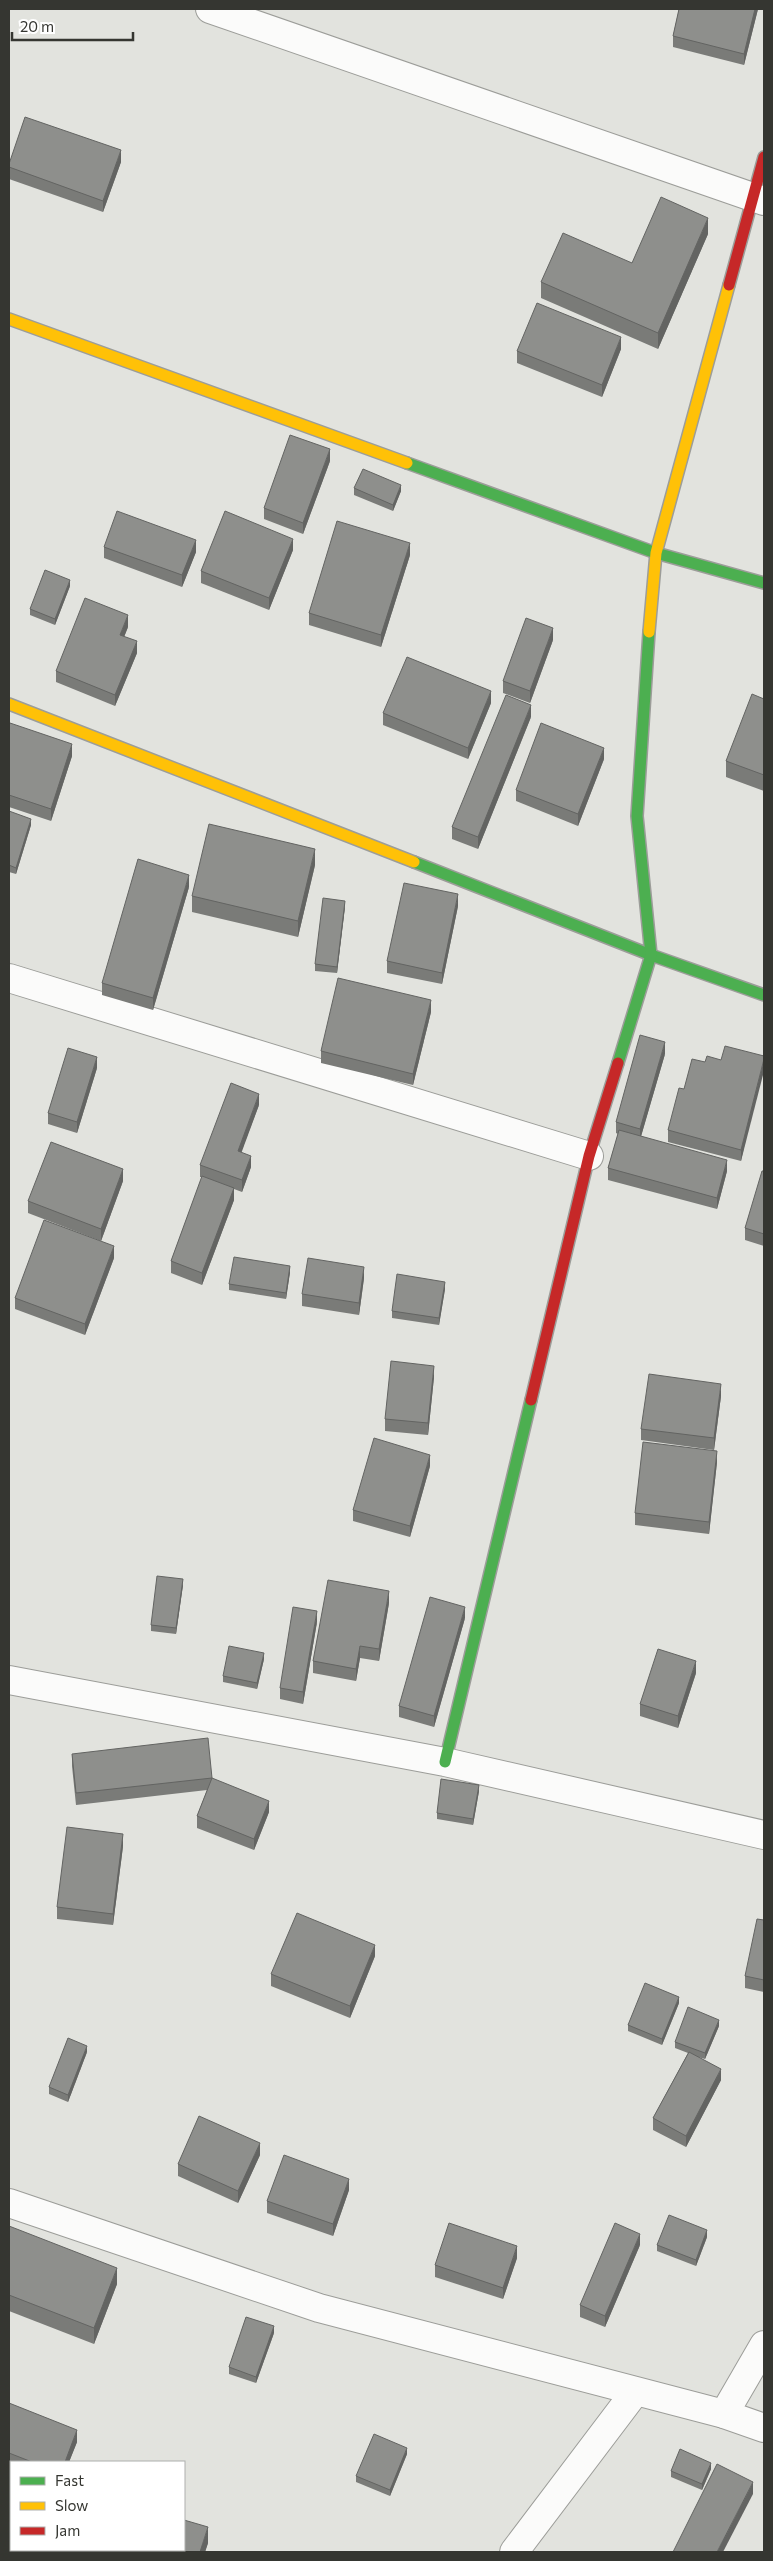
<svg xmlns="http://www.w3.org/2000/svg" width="773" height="2561" viewBox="0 0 773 2561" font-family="Commissioner,sans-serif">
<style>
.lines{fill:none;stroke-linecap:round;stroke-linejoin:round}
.street-casing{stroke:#9c9d99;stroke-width:30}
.fast-casing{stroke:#9c9d99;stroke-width:14}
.slow-casing{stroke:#9c9d99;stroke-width:14}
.jam-casing{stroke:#9c9d99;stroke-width:14}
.street{stroke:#fbfbfa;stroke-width:28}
.fast{stroke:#4caf50;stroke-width:11}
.slow{stroke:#ffc107;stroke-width:11}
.jam{stroke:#c62828;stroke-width:11}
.wall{fill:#7a7b78}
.shaded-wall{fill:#636462}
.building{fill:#8e8f8c;stroke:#636462}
</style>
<rect width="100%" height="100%" fill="#e2e3de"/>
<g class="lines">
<!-- street casing -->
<g class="street-casing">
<g id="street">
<polyline points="210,9 764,201"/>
<polyline points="9,978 589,1156"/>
<polyline points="9,1680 445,1762 764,1835"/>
<polyline points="9,2203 319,2308 724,2414 764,2428"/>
<polyline points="724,2414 764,2345"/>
<polyline points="514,2552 635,2392"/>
</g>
</g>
<!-- fast casing -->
<g class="fast-casing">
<g id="fast">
<polyline points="407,463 656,553 764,583"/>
<polyline points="414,862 651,955 764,995"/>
<polyline points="618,1063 651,955 637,816 649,632"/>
<polyline points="445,1762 531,1400"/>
</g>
</g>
<!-- slow casing -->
<g class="slow-casing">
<g id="slow">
<polyline points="9,319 407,463"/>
<polyline points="649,632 656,553 729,285"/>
<polyline points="9,704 414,862"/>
</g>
</g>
<!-- jam casing -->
<g class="jam-casing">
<g id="jam">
<polyline points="729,285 764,157"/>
<polyline points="531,1400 589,1156 618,1063"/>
</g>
</g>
<!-- street -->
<use href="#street" class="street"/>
<!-- fast -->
<use href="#fast" class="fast"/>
<!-- slow -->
<use href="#slow" class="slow"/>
<!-- jam -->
<use href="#jam" class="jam"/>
</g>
<!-- wall -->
<g class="wall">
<polygon points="679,9 758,9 744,65 673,47 673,36"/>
<polygon points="121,162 103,212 9,179 9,164"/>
<polygon points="708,234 658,349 541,298 541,282 632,263"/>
<polygon points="621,349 602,397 517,363 517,351"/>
<polygon points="330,461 303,534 264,519 264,508"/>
<polygon points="354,488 401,491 393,511 354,495"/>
<polygon points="104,547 196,552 182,587 104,558"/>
<polygon points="293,550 269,610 201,583 201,571"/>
<polygon points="410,555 381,647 309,625 309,613"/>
<polygon points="70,586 55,625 30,615 30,609"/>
<polygon points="128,627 124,637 137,653 115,706 56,682 56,671"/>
<polygon points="553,640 530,703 503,693 503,681"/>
<polygon points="764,699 764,791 726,777 726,761"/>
<polygon points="491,703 468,759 383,725 383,713"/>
<polygon points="531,717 478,849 452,839 452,827"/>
<polygon points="9,726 72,756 51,821 9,807"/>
<polygon points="604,759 578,826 516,801 516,790"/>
<polygon points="9,811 31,825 16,874 9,872"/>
<polygon points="315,865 298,937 192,912 192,896"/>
<polygon points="189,887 153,1010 102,995 102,983"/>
<polygon points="458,906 442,984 387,973 387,961"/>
<polygon points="345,907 337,973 315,971 315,964"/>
<polygon points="431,1012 413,1085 321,1063 321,1051"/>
<polygon points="665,1054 641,1136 727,1171 717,1209 608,1180 608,1168 618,1134 616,1133 616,1122"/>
<polygon points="764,1056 741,1161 668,1142 668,1130 684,1089 705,1062"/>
<polygon points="97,1068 77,1133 48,1124 48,1113"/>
<polygon points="259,1105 241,1152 251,1167 242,1192 234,1189 234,1200 202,1285 171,1273 171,1261 202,1177 200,1177 200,1165"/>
<polygon points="764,1171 764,1246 745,1240 745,1228"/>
<polygon points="123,1181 101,1241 28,1213 28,1201"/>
<polygon points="114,1258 85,1335 15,1309 15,1298"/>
<polygon points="290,1272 286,1299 229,1290 229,1284"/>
<polygon points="364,1278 359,1315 302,1306 302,1294"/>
<polygon points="445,1289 439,1325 392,1318 392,1311"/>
<polygon points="434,1377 428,1435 385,1431 385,1419"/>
<polygon points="721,1396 714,1450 641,1440 641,1429"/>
<polygon points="717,1462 709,1534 635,1525 635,1513"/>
<polygon points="430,1466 410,1537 353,1521 353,1510"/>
<polygon points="183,1585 176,1634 151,1631 151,1625"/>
<polygon points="389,1603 379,1661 360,1658 356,1681 313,1673 313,1661"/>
<polygon points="465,1618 434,1727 399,1717 399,1706"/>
<polygon points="317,1622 303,1704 280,1699 280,1688"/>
<polygon points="264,1659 257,1689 223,1682 223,1676"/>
<polygon points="696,1673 678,1728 640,1716 640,1704"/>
<polygon points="72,1754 212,1778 269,1812 254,1850 197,1828 197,1816 207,1790 76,1805 72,1766"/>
<polygon points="479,1791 473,1825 437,1819 437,1813"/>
<polygon points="123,1846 113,1925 57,1919 57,1907"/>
<polygon points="764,1920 764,1992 745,1988 745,1976"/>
<polygon points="375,1956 350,2018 271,1986 271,1974"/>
<polygon points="679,2003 662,2045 628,2031 628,2025"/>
<polygon points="719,2026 705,2059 698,2057 721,2080 686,2147 653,2130 653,2118 688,2053 675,2048 675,2042"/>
<polygon points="87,2052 68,2102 49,2094 49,2087"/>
<polygon points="260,2155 238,2203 178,2176 178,2164"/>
<polygon points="349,2190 333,2236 267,2213 267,2201"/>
<polygon points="9,2226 117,2284 94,2344 9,2311"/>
<polygon points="707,2237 696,2266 657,2251 657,2245"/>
<polygon points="640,2245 605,2327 580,2317 580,2305"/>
<polygon points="517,2258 503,2299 435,2277 435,2265"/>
<polygon points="274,2333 256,2383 229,2374 229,2367"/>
<polygon points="9,2403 77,2442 69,2462 11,2462 11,2466 9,2465"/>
<polygon points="407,2454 390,2496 356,2482 356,2476"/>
<polygon points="711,2469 702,2490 671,2477 671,2471"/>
<polygon points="208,2543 205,2552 61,2552 53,2550 184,2550"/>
</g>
<!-- shaded-wall -->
<g class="shaded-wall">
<polygon points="755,9 758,9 744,65 744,54"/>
<polygon points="121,150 121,162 103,212 103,201"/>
<polygon points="708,218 708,234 658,349 658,333"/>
<polygon points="621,337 621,349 602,397 602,385"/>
<polygon points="330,449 330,461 303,534 303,523"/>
<polygon points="401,485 401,491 393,511 393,505"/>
<polygon points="293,539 293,550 269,610 269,598"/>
<polygon points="196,540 196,552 182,587 182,575"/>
<polygon points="410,543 410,555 381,647 381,635"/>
<polygon points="70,580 70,586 55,625 55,619"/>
<polygon points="128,615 128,627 120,647 120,635"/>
<polygon points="553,628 553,640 530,703 530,691"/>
<polygon points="137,641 137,653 115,706 115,695"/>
<polygon points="491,691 491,703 468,759 468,748"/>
<polygon points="531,705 531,717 478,849 478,837"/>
<polygon points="72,744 72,756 51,821 51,809"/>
<polygon points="604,748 604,759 578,826 578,814"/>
<polygon points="31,819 31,825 16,874 16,868"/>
<polygon points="315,849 315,865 298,937 298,921"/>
<polygon points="189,875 189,887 153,1010 153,998"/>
<polygon points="458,894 458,906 442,984 442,973"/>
<polygon points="345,901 345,907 337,973 337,967"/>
<polygon points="431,1000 431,1012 413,1085 413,1074"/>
<polygon points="665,1042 665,1054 640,1140 640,1129"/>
<polygon points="97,1057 97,1068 77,1133 77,1122"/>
<polygon points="764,1059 764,1071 741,1161 741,1150"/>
<polygon points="259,1094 259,1105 238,1162 238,1151"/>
<polygon points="251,1156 251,1167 242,1192 242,1180"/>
<polygon points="727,1160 727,1171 717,1209 717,1198"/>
<polygon points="123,1169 123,1181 101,1241 101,1229"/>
<polygon points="234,1188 234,1200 202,1285 202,1273"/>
<polygon points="114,1246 114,1258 85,1335 85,1324"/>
<polygon points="290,1266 290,1272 286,1299 286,1293"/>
<polygon points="364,1267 364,1278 359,1315 359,1303"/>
<polygon points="445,1282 445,1289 439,1325 439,1318"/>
<polygon points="434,1366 434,1377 428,1435 428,1423"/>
<polygon points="721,1384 721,1396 714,1450 714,1438"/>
<polygon points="717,1451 717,1462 709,1534 709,1522"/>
<polygon points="430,1455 430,1466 410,1537 410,1526"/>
<polygon points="183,1579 183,1585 176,1634 176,1628"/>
<polygon points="389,1591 389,1603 379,1661 379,1649"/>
<polygon points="465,1607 465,1618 434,1727 434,1716"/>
<polygon points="317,1611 317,1622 303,1704 303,1692"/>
<polygon points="360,1646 360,1658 356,1681 356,1669"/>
<polygon points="264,1653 264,1659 257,1689 257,1683"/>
<polygon points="696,1661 696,1673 678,1728 678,1716"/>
<polygon points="479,1785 479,1791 473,1825 473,1819"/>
<polygon points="269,1801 269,1812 254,1850 254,1839"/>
<polygon points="123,1834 123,1846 113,1925 113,1914"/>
<polygon points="375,1945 375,1956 350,2018 350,2006"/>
<polygon points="679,1997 679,2003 662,2045 662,2039"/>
<polygon points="719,2020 719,2026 705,2059 705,2053"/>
<polygon points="87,2046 87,2052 68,2102 68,2095"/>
<polygon points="721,2069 721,2080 686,2147 686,2136"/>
<polygon points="260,2143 260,2155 238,2203 238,2191"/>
<polygon points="349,2179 349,2190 333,2236 333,2224"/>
<polygon points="707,2230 707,2237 696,2266 696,2260"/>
<polygon points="640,2234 640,2245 605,2327 605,2316"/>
<polygon points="517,2246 517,2258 503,2299 503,2288"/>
<polygon points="117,2268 117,2284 94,2344 94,2328"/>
<polygon points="274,2326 274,2333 256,2383 256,2377"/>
<polygon points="77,2430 77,2442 69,2462 65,2462"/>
<polygon points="407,2448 407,2454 390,2496 390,2490"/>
<polygon points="711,2463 711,2469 702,2490 702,2484"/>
<polygon points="753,2482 753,2494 723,2552 717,2552"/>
<polygon points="208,2527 208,2543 205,2552 200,2552"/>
</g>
<!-- building -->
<g class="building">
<polygon points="679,9 755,9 744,54 673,36"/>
<polygon points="25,117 121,150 103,201 9,167 9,164"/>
<polygon points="661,197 708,218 658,333 541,282 563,233 632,263"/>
<polygon points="537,303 621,337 602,385 517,351"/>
<polygon points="290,435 330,449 303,523 264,508"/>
<polygon points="363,469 401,485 393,505 354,488"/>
<polygon points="117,511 196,540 182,575 104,547"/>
<polygon points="225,511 293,539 269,598 201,571"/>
<polygon points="337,521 410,543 381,635 309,613"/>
<polygon points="45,570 70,580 55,619 30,609"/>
<polygon points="85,598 128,615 120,635 137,641 115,695 56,671"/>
<polygon points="526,618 553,628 530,691 503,681"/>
<polygon points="407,657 491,691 468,748 383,713"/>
<polygon points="752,694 764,699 764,775 726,761"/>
<polygon points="506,695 531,705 478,837 452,827"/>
<polygon points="10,723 72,744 51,809 9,795 9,726"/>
<polygon points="541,723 604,748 578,814 516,790"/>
<polygon points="9,811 31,819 16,868 9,865"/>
<polygon points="209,824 315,849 298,921 192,896"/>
<polygon points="138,859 189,875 153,998 102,983"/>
<polygon points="404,883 458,894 442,973 387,961"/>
<polygon points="323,898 345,901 337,967 315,964"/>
<polygon points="338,978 431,1000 413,1074 321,1051"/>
<polygon points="640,1035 665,1042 640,1129 616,1122"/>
<polygon points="725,1046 764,1056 764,1059 741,1150 668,1130 679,1088 684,1089 692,1059 705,1062 707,1056 721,1060"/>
<polygon points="68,1048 97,1057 77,1122 48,1113"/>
<polygon points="231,1083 259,1094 238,1151 251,1156 242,1180 200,1165"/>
<polygon points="619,1130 727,1160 717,1198 608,1168"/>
<polygon points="51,1142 123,1169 101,1229 28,1201"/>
<polygon points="762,1171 764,1171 764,1234 745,1228"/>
<polygon points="202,1176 234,1188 202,1273 171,1261"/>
<polygon points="44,1220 114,1246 85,1324 15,1298"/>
<polygon points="234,1257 290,1266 286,1293 229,1284"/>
<polygon points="308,1258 364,1267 359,1303 302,1294"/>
<polygon points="397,1274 445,1282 439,1318 392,1311"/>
<polygon points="391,1361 434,1366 428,1423 385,1419"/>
<polygon points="649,1374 721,1384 714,1438 641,1429"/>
<polygon points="374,1438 430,1455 410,1526 353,1510"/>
<polygon points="643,1442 717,1451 709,1522 635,1513"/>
<polygon points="157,1576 183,1579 176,1628 151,1625"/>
<polygon points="328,1580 389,1591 379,1649 360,1646 356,1669 313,1661"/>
<polygon points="430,1597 465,1607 434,1716 399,1706"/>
<polygon points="293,1607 317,1611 303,1692 280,1688"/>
<polygon points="229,1646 264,1653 257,1683 223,1676"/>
<polygon points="658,1649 696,1661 678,1716 640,1704"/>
<polygon points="208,1738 212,1778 76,1793 72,1754"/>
<polygon points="212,1778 269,1801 254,1839 197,1816"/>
<polygon points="441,1779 479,1785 473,1819 437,1813"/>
<polygon points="67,1827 123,1834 113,1914 57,1907"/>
<polygon points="297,1913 375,1945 350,2006 271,1974"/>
<polygon points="757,1919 764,1920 764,1980 745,1976"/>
<polygon points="645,1983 679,1997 662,2039 628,2025"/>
<polygon points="688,2007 719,2020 705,2053 675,2042"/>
<polygon points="68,2038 87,2046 68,2095 49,2087"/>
<polygon points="689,2052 721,2069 686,2136 653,2118"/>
<polygon points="199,2116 260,2143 238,2191 178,2164"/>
<polygon points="284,2155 349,2179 333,2224 267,2201"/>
<polygon points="669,2215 707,2230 696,2260 657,2245"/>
<polygon points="449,2223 517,2246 503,2288 435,2265"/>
<polygon points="615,2223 640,2234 605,2316 580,2305"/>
<polygon points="9,2226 117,2268 94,2328 9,2295"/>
<polygon points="246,2317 274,2326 256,2377 229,2367"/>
<polygon points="9,2403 77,2430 65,2462 32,2462 9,2453"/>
<polygon points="374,2434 407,2448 390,2490 356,2476"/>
<polygon points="680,2449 711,2463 702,2484 671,2471"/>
<polygon points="717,2464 753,2482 717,2552 673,2552"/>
<polygon points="184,2520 208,2527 200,2552 115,2552 107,2550 184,2550"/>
</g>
<!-- border -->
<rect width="773" height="2561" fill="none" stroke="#353631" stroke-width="20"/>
<!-- legend -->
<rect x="10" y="2461" width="175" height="90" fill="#ffffff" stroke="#aeafad"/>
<rect x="20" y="2477" width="25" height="8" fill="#4caf50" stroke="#aeafad"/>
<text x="55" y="2486" font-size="15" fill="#353631">Fast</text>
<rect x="20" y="2502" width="25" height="8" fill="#ffc107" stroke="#aeafad"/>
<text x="55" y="2511" font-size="15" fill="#353631">Slow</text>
<rect x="20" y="2527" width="25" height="8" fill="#c62828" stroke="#aeafad"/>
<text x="55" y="2536" font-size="15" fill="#353631">Jam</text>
<!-- scale -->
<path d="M12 32v8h121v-8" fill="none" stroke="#353631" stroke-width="2.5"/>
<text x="20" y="32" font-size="15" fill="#353631" stroke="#ffffff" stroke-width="4" paint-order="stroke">20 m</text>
</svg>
